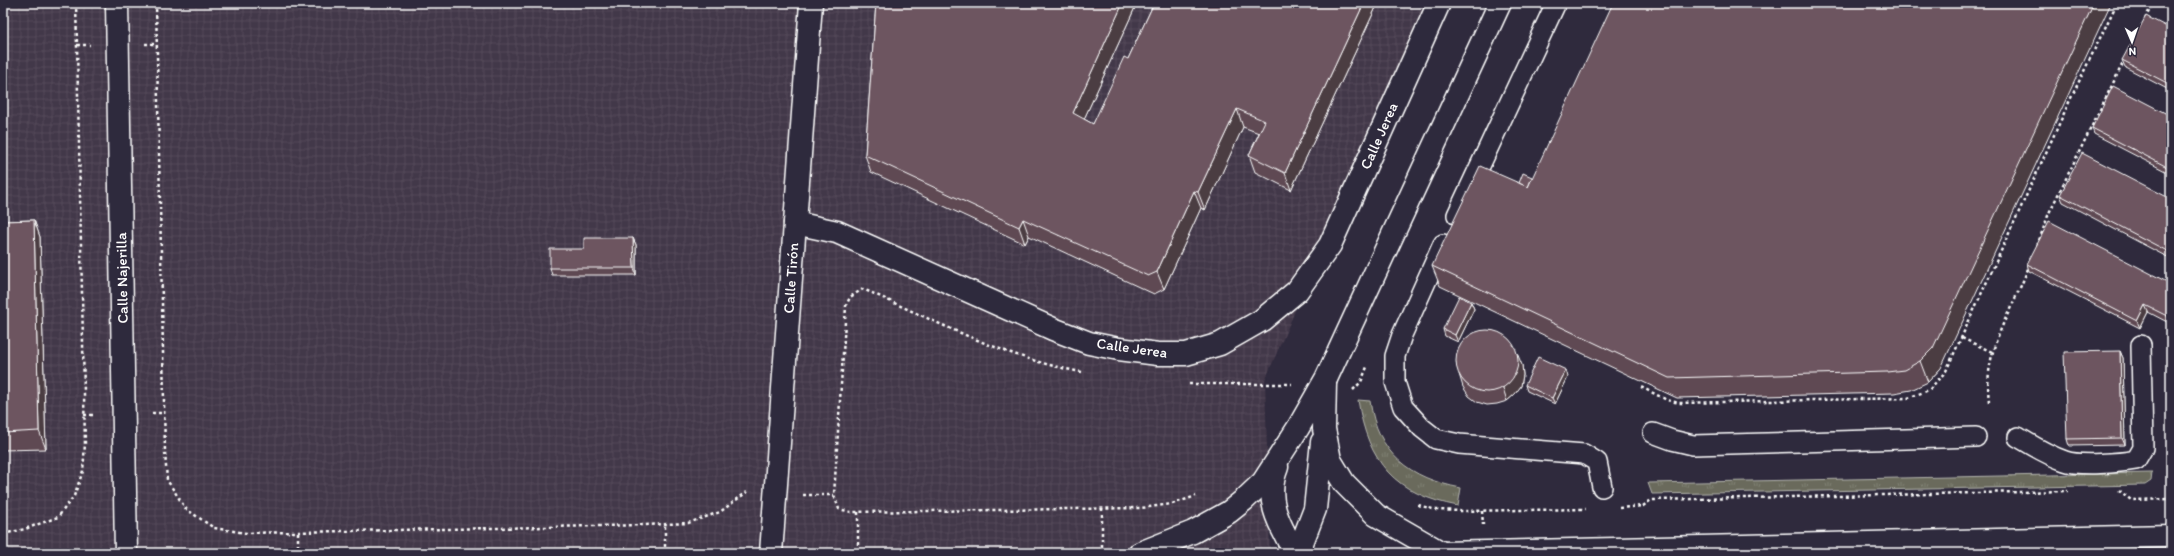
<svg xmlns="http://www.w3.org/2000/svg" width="2174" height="556" viewBox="0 0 2174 556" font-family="Itim,sans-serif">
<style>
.industrial{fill:url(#industrial-grid)}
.grass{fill:url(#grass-tufts);stroke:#b4b5ae}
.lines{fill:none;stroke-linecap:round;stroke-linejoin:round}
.service-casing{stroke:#fff;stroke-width:22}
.minor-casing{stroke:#fff;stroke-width:25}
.path{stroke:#fff;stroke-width:2.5;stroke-dasharray:3 3;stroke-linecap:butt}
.service{stroke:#2f2a3d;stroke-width:19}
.minor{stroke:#2f2a3d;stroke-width:22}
.wall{fill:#5e4953;stroke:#fff}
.shaded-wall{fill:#4c3c43;stroke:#fff}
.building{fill:#6d5560;stroke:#fff}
.labels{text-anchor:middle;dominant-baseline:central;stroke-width:3;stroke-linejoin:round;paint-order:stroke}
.street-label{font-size:15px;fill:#fff;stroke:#2f2a3d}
</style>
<defs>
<pattern id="industrial-grid" width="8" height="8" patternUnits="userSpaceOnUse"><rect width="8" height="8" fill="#423748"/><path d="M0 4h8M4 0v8" fill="none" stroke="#554b5a"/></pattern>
<pattern id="grass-tufts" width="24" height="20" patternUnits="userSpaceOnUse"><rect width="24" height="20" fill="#6a6b5c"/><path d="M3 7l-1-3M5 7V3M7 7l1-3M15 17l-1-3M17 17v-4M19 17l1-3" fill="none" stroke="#808174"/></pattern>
</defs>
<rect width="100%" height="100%" fill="#2f2a3d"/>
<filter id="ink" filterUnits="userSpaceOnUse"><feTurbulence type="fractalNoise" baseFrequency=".025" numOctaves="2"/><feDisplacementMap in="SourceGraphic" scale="8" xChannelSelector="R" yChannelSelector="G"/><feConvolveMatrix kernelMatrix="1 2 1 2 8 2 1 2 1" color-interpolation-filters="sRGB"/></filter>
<g filter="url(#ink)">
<!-- industrial -->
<polygon class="industrial" points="3,3 1429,3 1265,380 1270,553 3,553"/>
<!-- grass -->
<g class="grass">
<path d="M1358,400L1370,401C1378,454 1409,478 1461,488L1458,506C1395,494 1368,463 1358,400Z"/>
<polygon points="2152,473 2151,481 2145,485 1652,494 1648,483"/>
</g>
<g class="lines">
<!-- service casing -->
<g class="service-casing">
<g id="service">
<polyline points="1457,215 1556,3"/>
<polyline points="1443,244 1402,335 1395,356 1395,382 1403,407 1422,428 1436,439 1459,444 1584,454 1597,462 1602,487"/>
<polyline points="1653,433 1672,440 1693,445 1976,437"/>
<path d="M2018,437C2033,446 2047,455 2065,461C2079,466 2120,463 2136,460L2143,448L2141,345"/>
</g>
</g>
<!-- minor casing -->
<g class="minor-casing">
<g id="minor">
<polyline points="117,3 126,553"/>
<polyline points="795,223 837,232 1053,329 1089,343 1119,349 1158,354 1186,354 1220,344 1262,320 1297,291 1330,245 1439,3"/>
<polyline points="1325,382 1324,429 1330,460 1344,483 1376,515 1442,553"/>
<path d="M1277,467C1264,499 1279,524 1295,553"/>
<polyline points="771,553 811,3"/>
<polyline points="1140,553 1193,532 1229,512 1244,500 1263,482 1298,428 1326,379 1500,3"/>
<polyline points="1298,553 1315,509 1322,442"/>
<polyline points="1441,553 2171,536"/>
</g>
</g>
<!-- path -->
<g class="path">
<polyline points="76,3 77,45 90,45"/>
<polyline points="156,3 165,452 167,480 186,509 214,528 246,533 646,525 688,523 720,512 747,492"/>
<polyline points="2145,19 2153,3"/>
<polyline points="145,44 156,44"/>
<polyline points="2037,246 2049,213 2124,61"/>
<polyline points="1962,338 1992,352"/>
<path d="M1082,372C1006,359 934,320 863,289L850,297L846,306L834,495L839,509L851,512L1141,508L1172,504L1196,496"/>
<polyline points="1189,384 1292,384"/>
<polyline points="1641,387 1667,400 1679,403 1908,398 1929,390 1946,371 2071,98 2117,3"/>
<polyline points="1353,390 1361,382 1367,367"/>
<path d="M1989,402C1983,346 2011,315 2029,266"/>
<polyline points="152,413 164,413"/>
<polyline points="84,415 95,415"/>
<polyline points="2119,490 2131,500 2171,499"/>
<polyline points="803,495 834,495"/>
<polyline points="1418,505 1436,510 1462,511 1586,509"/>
<polyline points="1102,508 1102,553"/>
<polyline points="1619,508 1643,506 1651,500 2068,491"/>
<polyline points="1482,511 1483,525"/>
<polyline points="858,512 858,553"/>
<polyline points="298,532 298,553"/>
<polyline points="3,534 25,529 58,517 74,496 83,471 85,444 77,45"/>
<polyline points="665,553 665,524"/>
</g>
<!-- service -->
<use href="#service" class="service"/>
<!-- minor -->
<use href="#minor" class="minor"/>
</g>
<!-- wall -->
<g class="wall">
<polygon points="876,3 1137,3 1084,119 1093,124 1128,59 1154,3 1378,3 1291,190 1255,172 1249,155 1259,133 1243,127 1205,210 1201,208 1164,289 1154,294 1029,236 1025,244 871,172 865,155"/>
<polygon points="2161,3 2171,3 2171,8"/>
<polygon points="2171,29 2171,91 2125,67 2122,60"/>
<polygon points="2171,116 2171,174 2094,134 2092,128"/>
<polygon points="1519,183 1941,368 1928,382 1911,390 1894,393 1677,398 1440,286 1432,266"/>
<polygon points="2060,195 2171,199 2171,259 2063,202"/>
<polygon points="34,220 40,237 46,449 3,450 3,221"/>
<polygon points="633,238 636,245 636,275 552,275 550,268"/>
<polygon points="2027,264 2171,284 2171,324 2148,312 2140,328 2029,271"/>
<polygon points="1471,302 1474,309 1458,342 1445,336 1443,329"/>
<polygon points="2120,351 2123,358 2125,445 2069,446 2067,439"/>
<polygon points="1522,365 1523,375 1521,386 1515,394 1507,401 1497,404 1487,405 1477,402 1469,396 1463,387 1459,374"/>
<polygon points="1568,377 1555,404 1527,391 1525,385"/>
</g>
<!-- shaded-wall -->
<g class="shaded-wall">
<polygon points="1123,3 1137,3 1079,130 1073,113"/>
<polygon points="1364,3 1378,3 1291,190 1285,173"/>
<polygon points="2094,3 2111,3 1941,368 1928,382 1920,361"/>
<polygon points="1237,109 1243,127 1205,210 1198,192"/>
<polygon points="1194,191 1201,208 1164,289 1157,272"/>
<polygon points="1023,219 1029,236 1025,244 1019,227"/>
<polygon points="34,220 40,237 46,449 39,431"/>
<polygon points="633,238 636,245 636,275 634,268"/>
<polygon points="1471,302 1474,309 1458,342 1455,335"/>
<polygon points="2145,305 2148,312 2140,328 2137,321"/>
<polygon points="2120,351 2123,358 2125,445 2122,438"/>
<polygon points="1517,353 1522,365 1523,375 1521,386 1515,394 1507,401 1503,388"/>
<polygon points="1566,370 1568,377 1555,404 1552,398"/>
</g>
<!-- building -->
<g class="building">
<polygon points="876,3 1123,3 1073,113 1093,124 1124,57 1128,59 1154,3 1364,3 1285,173 1249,155 1265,121 1237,109 1198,192 1194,191 1157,272 1148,276 1023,219 1019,227 865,155"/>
<polygon points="1613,3 2094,3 1933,348 1920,361 1904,370 1887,372 1669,378 1432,266 1480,166 1528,187"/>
<polygon points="2146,16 2171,29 2171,85 2122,60"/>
<polygon points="2113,86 2171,116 2171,169 2092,128"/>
<polygon points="2082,153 2171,199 2171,253 2060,195"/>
<polygon points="1523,173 1532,177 1528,187 1519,183"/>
<polygon points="34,220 39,431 3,433 3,221"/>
<polygon points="2049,221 2171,284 2171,318 2145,305 2137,321 2027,264"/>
<polygon points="584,238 633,238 634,268 550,268 550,249 584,249"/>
<polygon points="1459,296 1471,302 1455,335 1443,329"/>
<circle cx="1487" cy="361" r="31"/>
<polygon points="2120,351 2122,438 2067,439 2064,352"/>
<polygon points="1538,357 1566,370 1552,398 1525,385"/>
</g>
</g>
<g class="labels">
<!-- street labels -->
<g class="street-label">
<text transform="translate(1379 136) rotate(-66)">Calle Jerea</text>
<text transform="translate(122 278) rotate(-91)">Calle Najerilla</text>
<text transform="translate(791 278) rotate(-86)">Calle Tirón</text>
<text transform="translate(1132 348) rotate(8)">Calle Jerea</text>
</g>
</g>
<!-- margin -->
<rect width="2174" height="556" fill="none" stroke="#2f2a3d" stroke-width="16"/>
<rect x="8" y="8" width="2158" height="540" fill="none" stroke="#fff" stroke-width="1.5" filter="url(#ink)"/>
<!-- north arrow -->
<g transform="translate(2132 42) rotate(178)" stroke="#2f2a3d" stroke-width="3" paint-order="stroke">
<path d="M0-3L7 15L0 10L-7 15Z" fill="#ffffff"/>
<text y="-6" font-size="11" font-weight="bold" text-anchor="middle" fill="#ffffff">N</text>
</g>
</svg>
